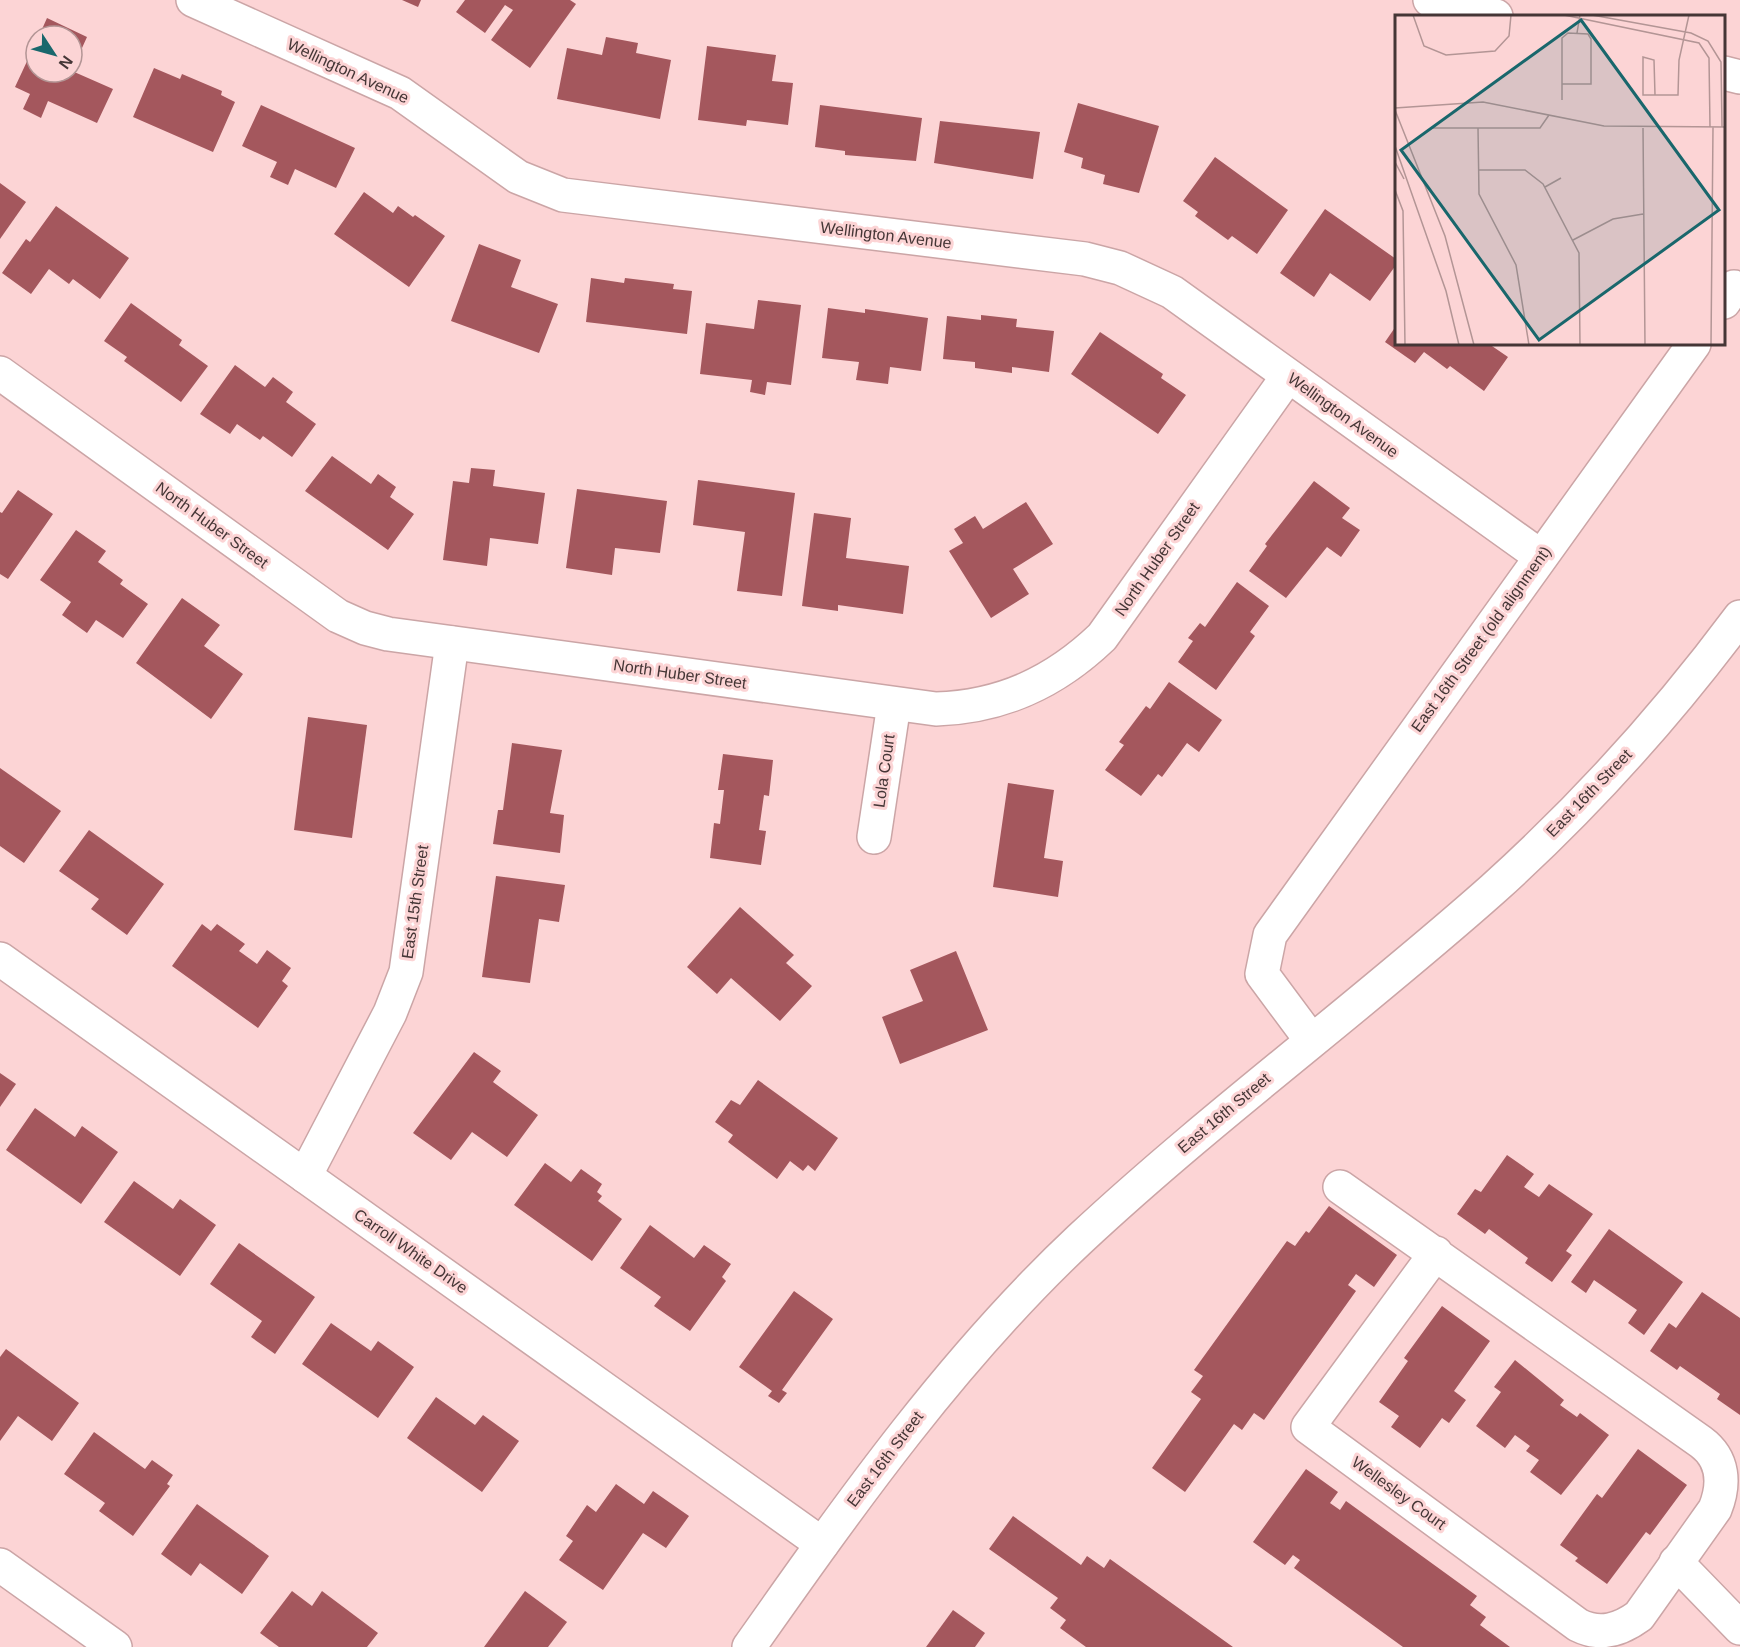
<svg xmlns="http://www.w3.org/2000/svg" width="1740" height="1647" viewBox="0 0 1740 1647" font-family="Helvetica,sans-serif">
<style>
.building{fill:#a4575d}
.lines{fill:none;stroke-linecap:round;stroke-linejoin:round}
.minor-casing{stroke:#cba5a6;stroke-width:36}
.highway-casing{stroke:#cba5a6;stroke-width:36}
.minor{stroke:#fff;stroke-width:33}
.highway{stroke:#fff;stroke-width:33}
.labels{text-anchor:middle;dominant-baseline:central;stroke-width:6;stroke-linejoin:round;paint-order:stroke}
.street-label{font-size:16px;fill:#453636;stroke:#fcd4d5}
.inset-road{fill:none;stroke:#b39595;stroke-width:1.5}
.view{fill:#19676c;fill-opacity:0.15;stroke:#19676c;stroke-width:3}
.inset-edge{fill:none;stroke:#453636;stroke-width:3}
</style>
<rect width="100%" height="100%" fill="#fcd4d5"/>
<!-- building -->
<g class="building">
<polygon points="402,0 421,0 418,7"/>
<polygon points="465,0 570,0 576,4 530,68 491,40 513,10 505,5 485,33 456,12"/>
<polygon points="47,18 87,37 72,70 72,36 39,36"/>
<polygon points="606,37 638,43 636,53 671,60 660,119 557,99 567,48 602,55"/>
<polygon points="36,42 36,72 72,71 113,89 97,123 48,101 41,118 23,109 30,94 15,87"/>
<polygon points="707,46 776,55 772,81 793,83 788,125 747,120 746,126 698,120"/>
<polygon points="154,68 180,79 182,74 222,91 221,95 235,102 213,152 133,117"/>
<polygon points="1078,103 1159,126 1139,193 1103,184 1105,175 1081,168 1083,158 1064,152"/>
<polygon points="261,105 355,148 336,188 295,169 288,185 270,177 277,162 242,146"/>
<polygon points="820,105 922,118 916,161 845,155 845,151 815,147"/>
<polygon points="940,121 1040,132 1033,179 934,163"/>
<polygon points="1215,157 1288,210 1257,254 1232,236 1228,240 1195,216 1198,212 1183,201"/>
<polygon points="0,183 26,202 0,239"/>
<polygon points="364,192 393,213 398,206 413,217 415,215 445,236 409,287 334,234"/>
<polygon points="56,206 129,258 100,299 73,279 69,284 49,269 31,294 2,273 26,239 30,242"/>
<polygon points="1325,209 1396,259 1396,265 1370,301 1330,273 1314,297 1280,273"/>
<polygon points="479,244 521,260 511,287 558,304 539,353 451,321"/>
<polygon points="591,278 624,283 625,278 674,284 673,289 692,291 687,334 586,322"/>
<polygon points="758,300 801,305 791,385 767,382 765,395 750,392 752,380 700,374 706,323 754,329"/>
<polygon points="131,303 182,340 179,345 208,366 181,402 124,361 127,357 104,341"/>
<polygon points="828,308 865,313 865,309 928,318 921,371 890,367 888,384 856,380 859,362 822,358"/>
<polygon points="981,315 1017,319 1016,327 1054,331 1049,372 1012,367 1012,373 975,368 975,362 943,359 947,316 981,320"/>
<polygon points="1396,326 1396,344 1489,344 1508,357 1484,391 1450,366 1447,369 1424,352 1415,363 1385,342"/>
<polygon points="1100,332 1163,374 1161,378 1186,395 1158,434 1071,374"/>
<polygon points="235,365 265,387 273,377 293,392 286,402 316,424 292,457 263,436 260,440 237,424 230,434 200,414"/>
<polygon points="332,456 371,484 378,474 396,487 390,497 414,514 388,550 305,491"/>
<polygon points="471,468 495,470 493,486 545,493 538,544 490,538 487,566 443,560 453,481 469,483"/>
<polygon points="698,480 795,493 782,596 737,591 745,532 693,525"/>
<polygon points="1314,481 1350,508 1342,518 1360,530 1341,557 1327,547 1286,598 1249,571 1267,546 1265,544"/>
<polygon points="577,489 667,501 660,553 615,548 612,575 566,568"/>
<polygon points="18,490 53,514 8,579 0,574 0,512 2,513"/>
<polygon points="1026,502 1053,544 1013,569 1029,594 991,618 949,551 963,543 954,529 975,516 983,529"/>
<polygon points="814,513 851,518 846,558 909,566 903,614 838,605 838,611 802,606"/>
<polygon points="76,530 106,551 98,562 123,580 120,584 148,604 123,638 96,620 87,633 62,615 71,602 40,580"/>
<polygon points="1237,582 1269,606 1250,632 1255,636 1216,690 1178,662 1193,641 1188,638 1200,623 1205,627"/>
<polygon points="182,598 220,625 204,646 243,674 211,719 136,663"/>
<polygon points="1169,682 1222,720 1199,752 1187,743 1162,777 1158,774 1141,796 1105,770 1124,745 1119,742 1146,706 1150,709"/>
<polygon points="308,717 367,725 352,838 294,830"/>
<polygon points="512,743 562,750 550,813 564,815 560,853 493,844 498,810 503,810"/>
<polygon points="723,754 773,760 769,796 764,795 759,830 766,831 761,865 710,858 714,823 720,824 724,790 718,790"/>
<polygon points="0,768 61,811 24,863 0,846"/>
<polygon points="1008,783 1054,790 1044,858 1063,861 1058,897 993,887"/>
<polygon points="89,830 164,884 127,935 91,909 99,899 59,871"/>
<polygon points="496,876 565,885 559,922 539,919 530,983 482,977"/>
<polygon points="740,907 794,955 786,963 812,986 780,1021 731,978 717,994 687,967"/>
<polygon points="202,924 211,931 217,924 245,944 239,951 257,964 267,950 291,968 282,981 288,986 258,1028 172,966"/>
<polygon points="956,951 988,1030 900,1064 882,1017 923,1001 910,970"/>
<polygon points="474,1052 501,1071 493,1082 538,1115 507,1157 472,1132 451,1160 413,1133"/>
<polygon points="0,1073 16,1084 0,1107"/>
<polygon points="758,1080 838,1138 815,1171 808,1165 803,1171 790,1161 777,1179 728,1142 733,1135 715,1122 731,1100 740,1105"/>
<polygon points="35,1108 75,1137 82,1126 118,1152 81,1204 6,1150"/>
<polygon points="1507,1155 1534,1174 1524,1187 1539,1197 1549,1184 1593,1214 1566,1251 1572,1255 1552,1282 1525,1263 1528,1258 1489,1229 1485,1234 1457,1214 1475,1189 1481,1192"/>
<polygon points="545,1163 571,1182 581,1169 602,1184 597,1192 602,1196 598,1201 622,1219 592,1261 514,1205"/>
<polygon points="134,1181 173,1209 180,1199 216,1225 180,1276 104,1222"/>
<polygon points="1329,1206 1397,1255 1374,1287 1356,1274 1348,1285 1356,1291 1264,1420 1254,1413 1242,1430 1234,1424 1185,1492 1152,1468 1201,1399 1191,1392 1203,1376 1194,1370 1287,1241 1295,1246 1306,1231 1309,1233"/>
<polygon points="650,1225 694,1258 704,1245 731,1264 722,1277 726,1281 690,1331 654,1306 661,1297 620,1268"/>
<polygon points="1609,1229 1683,1282 1644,1335 1628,1323 1637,1310 1594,1280 1586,1293 1571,1282"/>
<polygon points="239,1243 315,1297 275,1354 251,1337 262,1321 210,1284"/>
<polygon points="794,1291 833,1319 782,1390 787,1393 779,1403 768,1396 772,1391 739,1367"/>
<polygon points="1702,1292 1740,1318 1740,1415 1717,1399 1720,1394 1680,1366 1677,1370 1650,1351 1669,1323 1676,1328"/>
<polygon points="1442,1306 1490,1341 1454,1391 1466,1400 1449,1423 1442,1418 1420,1448 1391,1427 1399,1416 1379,1402 1408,1361 1404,1358"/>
<polygon points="331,1323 371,1351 378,1341 414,1367 378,1418 302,1364"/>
<polygon points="6,1349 79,1403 52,1441 18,1416 0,1441 0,1357"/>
<polygon points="1515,1360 1564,1400 1560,1405 1577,1417 1580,1413 1609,1435 1561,1495 1530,1472 1539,1460 1526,1451 1530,1446 1515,1435 1505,1448 1476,1426 1501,1392 1494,1387"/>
<polygon points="436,1397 475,1425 483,1415 519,1441 482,1492 407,1438"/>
<polygon points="94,1432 145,1469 152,1460 173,1475 167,1484 170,1486 133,1536 99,1511 105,1503 64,1474"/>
<polygon points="1638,1449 1687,1485 1650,1535 1646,1532 1607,1584 1575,1561 1578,1558 1560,1545 1597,1494 1602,1498"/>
<polygon points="1306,1469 1338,1492 1330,1503 1340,1510 1346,1501 1477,1596 1470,1605 1486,1617 1480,1625 1510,1647 1403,1647 1294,1568 1300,1560 1293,1555 1285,1565 1253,1542"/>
<polygon points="616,1484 644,1504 653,1491 689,1516 666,1548 643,1533 603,1590 559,1560 573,1541 566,1536 587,1505 596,1512"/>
<polygon points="197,1504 269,1556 242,1594 200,1563 191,1576 161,1554"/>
<polygon points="1013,1516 1081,1565 1087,1556 1104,1568 1110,1559 1233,1647 1086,1647 1060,1628 1066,1620 1050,1608 1058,1598 989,1549"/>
<polygon points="292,1591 312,1606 322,1591 378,1633 367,1647 279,1647 260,1633"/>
<polygon points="525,1591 567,1622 548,1647 484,1647"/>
<polygon points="953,1610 985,1633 975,1647 926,1647"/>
</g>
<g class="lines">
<!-- minor casing -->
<g class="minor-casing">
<g id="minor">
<polyline points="193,0 400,93 518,177 563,195 1085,259 1120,268 1172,292 1540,556"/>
<polyline points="1724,302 1734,287"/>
<path d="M0,373L338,616L365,628L388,634L936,709C1002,707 1055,682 1102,637L1288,376"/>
<polyline points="874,837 894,704"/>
<polyline points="0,959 822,1544"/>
<polyline points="1311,1040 1262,974 1270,935 1694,344"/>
<polyline points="305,1176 390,1013 406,972 452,643"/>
<path d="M1340,1187L1701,1442C1724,1459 1725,1484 1715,1509L1639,1616C1620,1630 1600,1636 1578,1625L1308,1427L1436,1253"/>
<polyline points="1676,1562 1740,1628"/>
<polyline points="0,1565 115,1647"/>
<path d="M749,1647C850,1504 951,1360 1080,1239C1212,1116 1358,1009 1493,889C1584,807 1667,715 1740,617"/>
</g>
</g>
<!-- highway casing -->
<g class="highway-casing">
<g id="highway">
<polyline points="1430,0 1496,16"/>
<polyline points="1724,73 1740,77"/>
</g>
</g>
<!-- minor -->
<use href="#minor" class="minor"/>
<!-- highway -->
<use href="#highway" class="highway"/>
</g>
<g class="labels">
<!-- street labels -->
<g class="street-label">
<text transform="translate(348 71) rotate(25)">Wellington Avenue</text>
<text transform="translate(886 235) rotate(7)">Wellington Avenue</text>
<text transform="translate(1343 415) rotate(36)">Wellington Avenue</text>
<text transform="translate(212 525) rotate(36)">North Huber Street</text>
<text transform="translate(1157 559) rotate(-55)">North Huber Street</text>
<text transform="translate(1481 639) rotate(-54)">East 16th Street (old alignment)</text>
<text transform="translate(680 674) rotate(8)">North Huber Street</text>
<text transform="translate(884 771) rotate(-82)">Lola Court</text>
<text transform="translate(1589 793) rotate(-46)">East 16th Street</text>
<text transform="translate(415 902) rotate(-82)">East 15th Street</text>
<text transform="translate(1224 1113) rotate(-40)">East 16th Street</text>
<text transform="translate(411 1251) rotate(35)">Carroll White Drive</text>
<text transform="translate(885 1459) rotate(-53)">East 16th Street</text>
<text transform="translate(1399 1493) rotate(36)">Wellesley Court</text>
</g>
</g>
<!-- overview -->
<g transform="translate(1395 15)">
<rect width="330" height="330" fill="#fcd4d5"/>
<path class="inset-road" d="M18,0L29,31L51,40L100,36L114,21L116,0M169,0L304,28L314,43L315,112M197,0L296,18L313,26L326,47L327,112M182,18L185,0M167,69H196V24L193,19L173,18L167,23V85M260,80L259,45L248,42V80H283L284,45L294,0M0,93L88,87L209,111L330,112M0,95L50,221L79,330M38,113H145L154,100M83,113L84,179L121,250L134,330M248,113L250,330M0,131L51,276L64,330M0,147L9,164M83,155H130L148,169L184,238L185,330M150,172L166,163M0,175L8,196L10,330M178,225L218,204L248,199M316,330L318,112"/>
<path class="view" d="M186,5L324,195L144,325L6,135Z"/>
<rect width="330" height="330" class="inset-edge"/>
</g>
<!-- north arrow -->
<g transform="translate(54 54) rotate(126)"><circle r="28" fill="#fcd4d5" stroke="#b39595" stroke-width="1.5"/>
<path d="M0-4.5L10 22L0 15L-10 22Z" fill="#19676c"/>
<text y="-9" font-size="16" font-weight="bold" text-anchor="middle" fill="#453636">N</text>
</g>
</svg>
